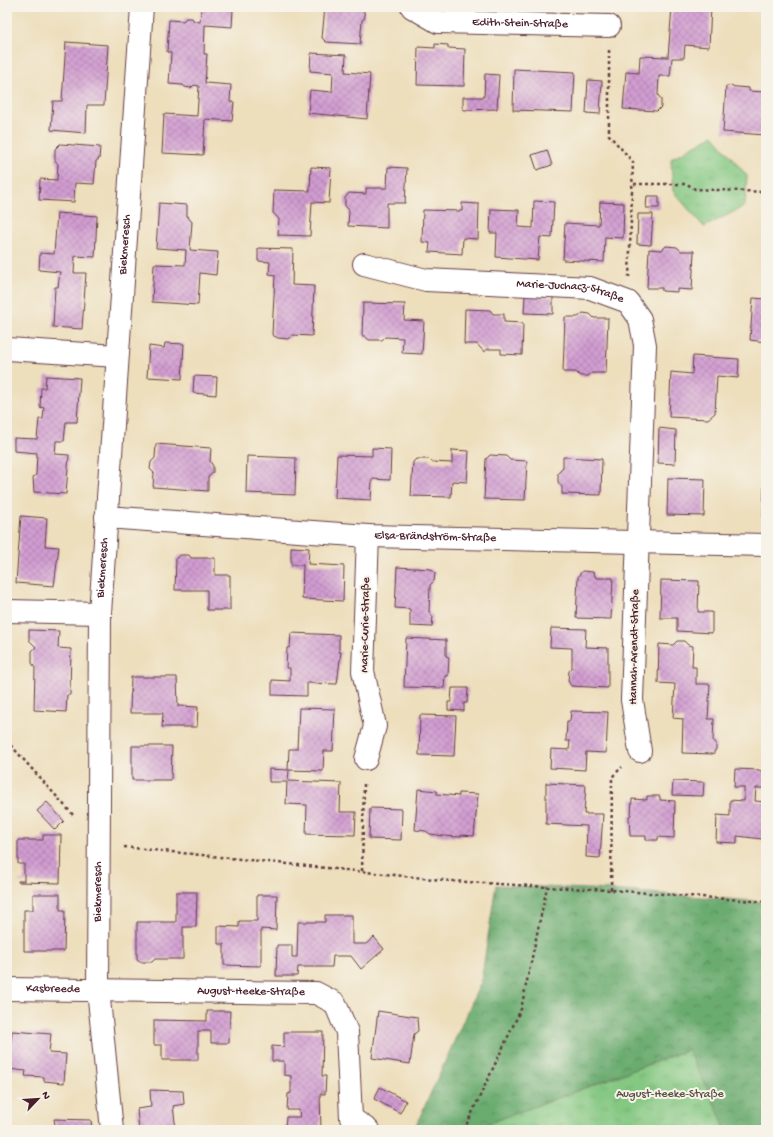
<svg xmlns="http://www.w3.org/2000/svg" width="773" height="1137" viewBox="0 0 773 1137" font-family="'Gochi Hand',sans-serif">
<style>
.forest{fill:url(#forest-crowns);stroke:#5a664e}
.park{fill:url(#park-tufts);stroke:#677456}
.building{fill:url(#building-cross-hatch)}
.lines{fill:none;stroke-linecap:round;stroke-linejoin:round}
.minor-casing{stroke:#623c41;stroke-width:24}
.path{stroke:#623c41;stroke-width:2.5;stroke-dasharray:3 3;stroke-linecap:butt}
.minor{stroke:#fff;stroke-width:22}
.labels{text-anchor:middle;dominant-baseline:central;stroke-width:4;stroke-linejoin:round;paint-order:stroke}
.street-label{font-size:12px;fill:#4a1f2b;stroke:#f7f3e8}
.park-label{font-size:12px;fill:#5b5245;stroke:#f7f3e8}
</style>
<defs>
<pattern id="forest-crowns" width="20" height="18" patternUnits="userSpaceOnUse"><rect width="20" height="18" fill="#6bac70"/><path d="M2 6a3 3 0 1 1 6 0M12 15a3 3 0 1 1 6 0" fill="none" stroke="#5a8b5c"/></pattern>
<pattern id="park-tufts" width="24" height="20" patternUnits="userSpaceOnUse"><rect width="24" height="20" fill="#84c882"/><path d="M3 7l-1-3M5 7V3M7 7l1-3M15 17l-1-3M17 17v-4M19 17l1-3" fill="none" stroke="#74ab70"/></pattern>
<pattern id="building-cross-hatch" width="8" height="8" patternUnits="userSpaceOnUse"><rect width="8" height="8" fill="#d19dd1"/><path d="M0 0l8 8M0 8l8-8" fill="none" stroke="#ac7faa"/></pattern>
</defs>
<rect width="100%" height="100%" fill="#f7f3e8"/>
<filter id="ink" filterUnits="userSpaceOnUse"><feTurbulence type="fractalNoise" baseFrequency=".025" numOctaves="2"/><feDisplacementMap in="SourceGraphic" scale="8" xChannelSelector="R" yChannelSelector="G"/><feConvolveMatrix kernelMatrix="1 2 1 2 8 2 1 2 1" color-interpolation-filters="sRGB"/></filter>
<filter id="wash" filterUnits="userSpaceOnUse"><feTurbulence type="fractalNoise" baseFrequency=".012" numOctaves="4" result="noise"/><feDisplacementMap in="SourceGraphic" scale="16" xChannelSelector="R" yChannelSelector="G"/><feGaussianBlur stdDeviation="0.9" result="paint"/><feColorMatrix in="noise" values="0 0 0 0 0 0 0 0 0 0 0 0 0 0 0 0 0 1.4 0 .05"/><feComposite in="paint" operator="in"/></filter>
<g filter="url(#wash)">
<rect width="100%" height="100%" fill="#eddebc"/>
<!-- forest -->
<polygon class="forest" points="496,885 611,890 766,902 766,1130 726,1130 709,1092 687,1050 471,1130 414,1130 481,982"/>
<!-- park -->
<g class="park">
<polygon points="713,135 747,176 745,206 704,227 673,191 671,159"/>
<polygon points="688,1050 709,1092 726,1130 471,1130"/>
</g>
<g id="blocks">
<!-- building -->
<g class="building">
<polygon points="201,7 233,9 232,27 205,25 204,54 207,54 205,83 231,85 230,102 234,102 232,121 205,119 203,155 162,153 164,114 197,116 199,86 194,85 191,88 185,87 183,85 169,84 171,53 167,52 169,20 183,21 186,18 192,18 194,21 200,22"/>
<polygon points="325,7 363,7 365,18 362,20 360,44 326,42 322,38"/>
<polygon points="672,7 711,7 709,47 685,45 684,58 672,58 670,76 659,76 658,95 661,99 661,107 657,111 623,109 626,72 639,73 640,56 668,57"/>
<polygon points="66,42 108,45 104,105 87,105 86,133 51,130 53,101 62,101"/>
<polygon points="435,44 448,45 448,48 465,49 464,86 417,85 418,47 435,48"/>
<polygon points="311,53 346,55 345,72 370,74 367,119 308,113 310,90 332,92 333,73 310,71"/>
<polygon points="514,69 575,72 573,112 513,110"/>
<polygon points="485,74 499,75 497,109 463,110 463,97 484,97"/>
<polygon points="588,80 602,81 600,114 586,113"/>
<polygon points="726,86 749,88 749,91 766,92 766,135 723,132"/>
<polygon points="60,144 100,147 99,159 96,161 94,184 75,183 74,202 39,200 40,179 57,180 58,164 55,160 55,149"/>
<polygon points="547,150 552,165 537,170 532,155"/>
<polygon points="311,167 331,168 329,203 312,202 310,236 278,235 279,219 273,213 274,190 310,191"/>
<polygon points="388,167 407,168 405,203 387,203 387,228 348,226 349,210 345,206 345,198 349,193 366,194 366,188 387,188"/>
<polygon points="647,196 659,196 659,208 646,208"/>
<polygon points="534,201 554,202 552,238 540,237 538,260 496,257 497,233 490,233 491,209 519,210 518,227 533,228"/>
<polygon points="600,202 624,203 623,238 605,237 604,262 563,260 565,223 599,225"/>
<polygon points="159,203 187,205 187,216 192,222 190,250 218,252 216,275 200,273 198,305 152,302 154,264 185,265 186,250 156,248"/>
<polygon points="462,203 479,204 478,239 463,238 462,254 429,252 430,243 422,242 423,210 462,211"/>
<polygon points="57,213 97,216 95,257 75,256 74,273 86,273 82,329 53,327 55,287 58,287 60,272 39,270 40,253 54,254"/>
<polygon points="638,214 653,214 651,245 637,244"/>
<polygon points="666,246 677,247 681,251 694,251 692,290 677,289 677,292 662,291 662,288 647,288 649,249 662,250"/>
<polygon points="258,248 293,249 292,285 314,286 312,336 292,335 288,339 278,338 272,335 275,275 269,274 270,262 258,261"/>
<polygon points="525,296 553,297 553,314 524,313"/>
<polygon points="753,298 766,299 766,342 750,340"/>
<polygon points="363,303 405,304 404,320 424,321 422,354 402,353 403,338 385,337 382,340 369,340 365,336 362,336"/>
<polygon points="465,309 490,310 493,314 504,314 504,322 523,323 522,355 501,354 501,349 488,349 484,352 477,344 464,344"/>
<polygon points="583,313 590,314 594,318 608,318 606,373 592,373 588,376 580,376 576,372 563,372 565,317 578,317"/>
<polygon points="165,343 184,344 182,379 147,377 149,346 164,348"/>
<polygon points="693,356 739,359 738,378 717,376 715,413 708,419 669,417 671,372 692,374"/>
<polygon points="46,376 80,378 77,422 66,422 64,441 56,441 55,454 69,455 66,494 34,492 33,477 36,475 37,453 14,451 14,438 37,439 39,419 43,419 44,408 40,407 41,388 45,388"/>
<polygon points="194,376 217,377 216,395 193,393"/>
<polygon points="659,428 676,430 675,464 658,463"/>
<polygon points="156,444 211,448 210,461 213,466 213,473 208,477 208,491 153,487 154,473 150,469 151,462 155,458"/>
<polygon points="372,448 391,449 390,480 372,479 371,500 335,498 337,455 372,456"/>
<polygon points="452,450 469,451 467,482 452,481 451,497 411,496 413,462 416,459 429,459 432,462 452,463"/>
<polygon points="490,455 506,456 510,460 527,461 525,500 484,499 486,459"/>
<polygon points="247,456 296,458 295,495 246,493"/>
<polygon points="563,457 602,459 601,495 562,494 562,487 558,482 558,473 563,468"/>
<polygon points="668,478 705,479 704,516 667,515"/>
<polygon points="764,483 766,483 766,520 763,520"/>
<polygon points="21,516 47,518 45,546 59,547 54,586 16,583"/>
<polygon points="291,547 309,548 308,564 344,566 343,601 302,599 303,565 291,565"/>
<polygon points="181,555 189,555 191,558 215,558 215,575 230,575 230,610 207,610 207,590 175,590 176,558"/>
<polygon points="397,567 431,569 435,573 434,581 430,585 429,612 433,616 432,627 410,626 410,609 395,608"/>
<polygon points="582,571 593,572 596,578 613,578 611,619 576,618 578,577"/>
<polygon points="661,580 699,581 698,612 712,612 712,633 677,631 677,618 660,618"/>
<polygon points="551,628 586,629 585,647 608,648 608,688 571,686 568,681 569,671 572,668 572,648 550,647"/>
<polygon points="29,630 59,631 58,648 71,649 70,695 67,695 66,712 34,710 35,668 32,663 32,651 36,647 29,640"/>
<polygon points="291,633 339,635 339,652 341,652 337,684 307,683 307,696 272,695 272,680 290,681 290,668 286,668 287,648 290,647"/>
<polygon points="406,638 446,640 446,656 449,657 448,676 445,676 444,688 404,687"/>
<polygon points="677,641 684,641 688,645 693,646 692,667 696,667 696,684 710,684 708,719 714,719 713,740 716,743 716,749 713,754 682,753 683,719 673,718 675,684 658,683 659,644 673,645"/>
<polygon points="131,677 177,677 178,706 198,707 197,727 162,727 163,713 130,713"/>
<polygon points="452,688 468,688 467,703 464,703 464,711 448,710 448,702 451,702"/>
<polygon points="299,708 335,709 333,751 324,751 323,771 289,770 288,781 341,783 340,812 356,812 355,835 306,834 307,805 286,804 287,782 269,782 269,769 288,770 289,749 297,749"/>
<polygon points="571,711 608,712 606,753 586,752 585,770 550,768 551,749 569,750 570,741 566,741 567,721 570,721"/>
<polygon points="420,715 456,716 454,756 419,755"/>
<polygon points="132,746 172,746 171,780 132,780"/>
<polygon points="735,769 759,770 766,774 766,788 756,788 755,801 766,802 766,837 763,837 762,839 737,836 737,843 716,842 717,815 730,816 730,800 744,801 744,787 734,787"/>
<polygon points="673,781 704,782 703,796 672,795"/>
<polygon points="546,783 586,785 584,814 603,814 600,858 586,857 587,826 546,824"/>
<polygon points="418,789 437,791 437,794 459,796 459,793 478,794 474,836 462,835 459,837 444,836 430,834 426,831 415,830"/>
<polygon points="647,796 660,796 660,800 675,801 674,838 658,837 658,840 646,840 646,836 630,836 629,816 631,815 632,799 647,800"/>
<polygon points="47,802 64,821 55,830 37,811"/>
<polygon points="370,808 402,809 401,840 369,839"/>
<polygon points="43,835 61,835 60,883 18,882 18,881 24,881 24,864 18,864 18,840 43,840"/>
<polygon points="176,892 197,892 196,927 183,927 183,959 155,959 152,962 141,962 137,959 137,922 176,922"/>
<polygon points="33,894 60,894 60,910 65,910 64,951 24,951 24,910 33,910"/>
<polygon points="257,895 277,895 276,930 261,929 261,966 224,965 224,944 218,944 218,926 239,927 239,921 257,921"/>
<polygon points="325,915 352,915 352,944 366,944 374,937 384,949 361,969 351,956 333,956 332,967 298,967 297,976 276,976 277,945 292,945 292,957 297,957 298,922 325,922"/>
<polygon points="207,1011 230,1011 229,1043 211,1043 211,1031 198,1031 198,1060 162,1060 162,1045 154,1045 154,1020 207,1021"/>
<polygon points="378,1011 417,1017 418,1031 414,1034 410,1064 372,1058"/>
<polygon points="12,1031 51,1034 49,1053 66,1054 64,1083 44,1081 44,1077 25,1076 26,1071 8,1069"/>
<polygon points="284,1032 323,1032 322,1076 326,1076 325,1094 320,1094 321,1130 277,1130 280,1127 285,1128 286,1117 300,1117 299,1110 287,1110 288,1094 291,1093 291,1076 284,1075 284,1061 272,1061 272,1046 284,1047"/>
<polygon points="380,1087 406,1101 400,1113 374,1099"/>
<polygon points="150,1090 183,1091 184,1104 173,1106 176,1130 139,1130 137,1109 151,1107"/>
<polygon points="54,1119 91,1120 92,1130 56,1130"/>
</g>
</g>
</g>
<g filter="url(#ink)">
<use href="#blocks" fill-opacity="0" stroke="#623c41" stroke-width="1"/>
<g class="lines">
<!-- minor casing -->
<g class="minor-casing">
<g id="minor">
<path id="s1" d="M412,7L438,22L609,26"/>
<path id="s2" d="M364,264L426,280L590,288L628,302L640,319L645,345L632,700L640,751"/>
<polyline points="7,349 117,356"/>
<path id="s3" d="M106,517L368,536L766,545"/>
<polyline points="7,611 100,613"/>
<polyline points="366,759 375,726 363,671 368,536"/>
<path id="s4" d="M7,989L316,993L335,1003L347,1032L351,1118L368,1130"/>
<path id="s5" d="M112,1130L98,989L100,613L142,7"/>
</g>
</g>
<!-- path -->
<g class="path">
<polyline points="609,50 609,135 633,162 629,277"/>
<polyline points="634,184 687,184 695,189 766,192"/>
<polyline points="7,741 74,816"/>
<polyline points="124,847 452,881 547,887"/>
<polyline points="362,871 364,784"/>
<polyline points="611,890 612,777 622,767"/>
<polyline points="464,1130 521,1009 547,887 611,890 766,902"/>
</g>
<!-- minor -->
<use href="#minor" class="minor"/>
</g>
</g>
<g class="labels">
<!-- street labels -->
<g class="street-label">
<text stroke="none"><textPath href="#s1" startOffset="112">Edith-Stein-Straße</textPath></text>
<text stroke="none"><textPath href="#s5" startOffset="887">Biekmeresch</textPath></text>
<text stroke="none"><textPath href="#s2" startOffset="209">Marie-Juchacz-Straße</textPath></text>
<text stroke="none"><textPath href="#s3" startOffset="330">Elsa-Brändström-Straße</textPath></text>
<text stroke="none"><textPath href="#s5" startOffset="563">Biekmeresch</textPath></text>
<text transform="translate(366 625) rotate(-89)">Marie-Curie-Straße</text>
<text transform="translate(635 647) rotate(-89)">Hannah-Arendt-Straße</text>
<text stroke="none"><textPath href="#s5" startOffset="239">Biekmeresch</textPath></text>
<text stroke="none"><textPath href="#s4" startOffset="46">Kasbreede</textPath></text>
<text stroke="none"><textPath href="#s4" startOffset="244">August-Heeke-Straße</textPath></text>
</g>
<!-- park labels -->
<g class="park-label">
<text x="670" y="1095">August-Heeke-Straße</text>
</g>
</g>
<!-- margin -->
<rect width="773" height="1137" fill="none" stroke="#f7f3e8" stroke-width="24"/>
<!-- north arrow -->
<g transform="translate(38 1099) rotate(65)" stroke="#f7f3e8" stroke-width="3" paint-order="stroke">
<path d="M0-3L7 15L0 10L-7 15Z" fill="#4a1f2b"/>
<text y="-6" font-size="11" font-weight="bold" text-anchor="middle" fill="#4a1f2b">N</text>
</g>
</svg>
